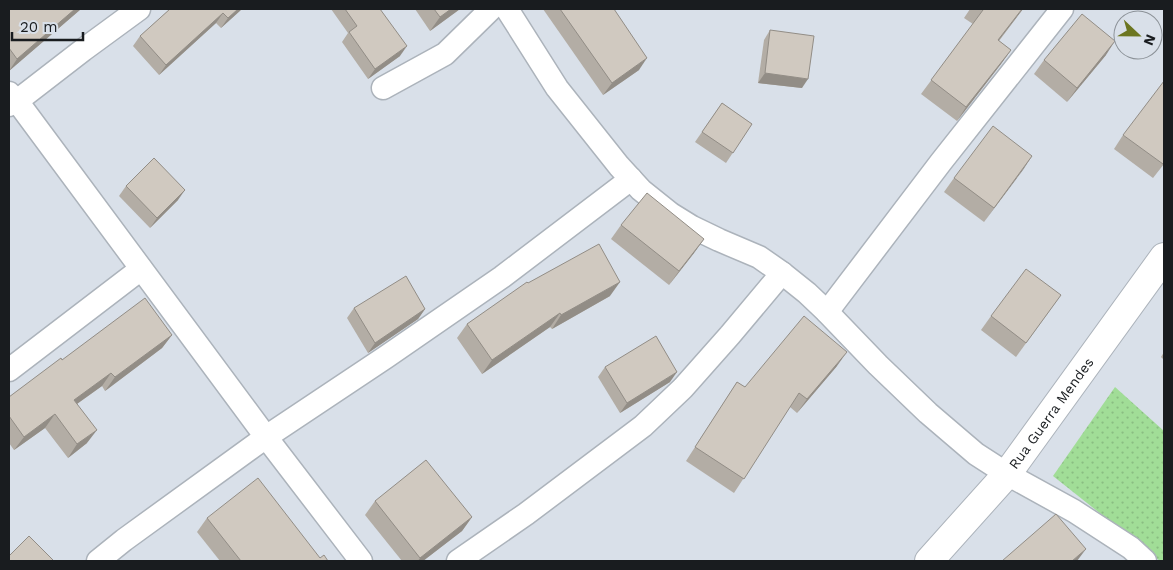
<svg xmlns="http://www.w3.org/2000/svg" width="1173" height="570" viewBox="0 0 1173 570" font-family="'Work Sans',sans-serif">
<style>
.grass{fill:url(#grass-dots)}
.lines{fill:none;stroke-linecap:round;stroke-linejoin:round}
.minor-casing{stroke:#acb3bb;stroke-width:25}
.tertiary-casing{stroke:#acb3bb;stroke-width:30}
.minor{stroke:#fff;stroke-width:22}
.tertiary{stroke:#fff;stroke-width:28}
.wall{fill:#b3ada5}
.shaded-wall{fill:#928d86}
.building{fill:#d0c9c0;stroke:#928d86}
.labels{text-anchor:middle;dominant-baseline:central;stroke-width:4;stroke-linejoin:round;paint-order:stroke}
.street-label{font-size:14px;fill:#191c1f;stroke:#d9e0e9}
</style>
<defs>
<pattern id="grass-dots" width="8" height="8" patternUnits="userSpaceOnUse" patternTransform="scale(1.25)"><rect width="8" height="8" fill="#a1dd97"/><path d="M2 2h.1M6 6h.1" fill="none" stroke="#8abd82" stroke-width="1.8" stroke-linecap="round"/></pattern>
</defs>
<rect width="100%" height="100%" fill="#d9e0e9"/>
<!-- grass -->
<polygon class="grass" points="1115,387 1164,431 1164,561 1160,561 1053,476"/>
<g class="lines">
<!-- minor casing -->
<g class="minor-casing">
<g id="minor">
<polyline points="507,9 557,88 619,166 641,190 671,214 692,227 719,240 759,257 782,273 807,293 827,312 878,365 928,413 976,454 1007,474 1074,511 1131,548 1145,561"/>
<polyline points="383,88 445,54 491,9"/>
<polyline points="9,93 17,101 266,437 361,561"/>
<polyline points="9,105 17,101 83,50 139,9"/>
<polyline points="827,312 941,162 1062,9"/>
<polyline points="9,370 141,269"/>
<polyline points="98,561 124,540 266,437 386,357 502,277 631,179"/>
<polyline points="458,561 526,514 643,426 683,388 730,335 782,273"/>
</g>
</g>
<!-- tertiary casing -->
<g class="tertiary-casing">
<g id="tertiary">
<path id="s1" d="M929,561L1007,474L1164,257"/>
</g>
</g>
<!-- minor -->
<use href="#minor" class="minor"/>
<!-- tertiary -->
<use href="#tertiary" class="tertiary"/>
</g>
<!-- wall -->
<g class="wall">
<polygon points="9,9 81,9 9,71"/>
<polygon points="170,9 242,9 221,28 216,23 159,75 133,46 140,36"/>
<polygon points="331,9 380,9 400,56 368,79 342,42 348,33"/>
<polygon points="415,9 460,9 430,31"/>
<polygon points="543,9 614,9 639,70 603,95"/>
<polygon points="970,9 1023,9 999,41 1011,50 1001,64 957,121 921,94 973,24 964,18"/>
<polygon points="770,30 802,88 758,83 764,40"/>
<polygon points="1106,55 1067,102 1034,74 1044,60"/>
<polygon points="722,103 752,124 726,163 695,142"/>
<polygon points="1123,135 1164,164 1153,178 1114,149"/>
<polygon points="1032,156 984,222 944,192 954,178"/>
<polygon points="126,186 178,200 150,228 119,196"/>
<polygon points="621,225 704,239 694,253 669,285 611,239"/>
<polygon points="528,283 610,296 552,329 550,327 482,374 457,338 467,324"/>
<polygon points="1061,295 1016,357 981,330 991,316"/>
<polygon points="354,308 425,309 418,319 368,353 347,318"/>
<polygon points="172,335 162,348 105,391 102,386 77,404 87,443 68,458 45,428 14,450 9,443 9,397 62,360"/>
<polygon points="1164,352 1164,360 1161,357"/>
<polygon points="837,366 797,413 790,407 734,493 686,461 737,382 745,387"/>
<polygon points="605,367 670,382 620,413 598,377"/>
<polygon points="375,501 472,517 462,531 423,561 402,561 365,515"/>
<polygon points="207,518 320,558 328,561 220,561 197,532"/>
</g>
<!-- shaded-wall -->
<g class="shaded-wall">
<polygon points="75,9 81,9 9,71 17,59"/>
<polygon points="238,9 242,9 221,28 228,18"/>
<polygon points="451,9 460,9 430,31 440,17"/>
<polygon points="1022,9 1023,9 988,54 998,40"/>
<polygon points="223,13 216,23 159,75 166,65"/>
<polygon points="1115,41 1106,55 1067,102 1077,88"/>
<polygon points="407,46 400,56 368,79 375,69"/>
<polygon points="1011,50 1001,64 957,121 966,107"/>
<polygon points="647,58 639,70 603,95 612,83"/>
<polygon points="765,73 808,79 802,88 758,83"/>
<polygon points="1032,156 1023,170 984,222 994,208"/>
<polygon points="185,190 178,200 150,228 157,218"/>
<polygon points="704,239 694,253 669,285 679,271"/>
<polygon points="620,282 610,296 552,329 561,315"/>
<polygon points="425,309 418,319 368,353 375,343"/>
<polygon points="560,313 550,327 482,374 492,360"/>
<polygon points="172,335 162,348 105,391 115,377"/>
<polygon points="847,352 837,366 797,413 807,399"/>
<polygon points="677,372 670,382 620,413 627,403"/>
<polygon points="111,373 102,386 64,413 74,400"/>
<polygon points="55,414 45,428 14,450 24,437"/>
<polygon points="97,430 87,443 68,458 77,444"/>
<polygon points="472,517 462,531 423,561 418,561 420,558"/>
<polygon points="1086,549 1077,561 1072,561"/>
</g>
<!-- building -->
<g class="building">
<polygon points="9,9 75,9 17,59 9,48"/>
<polygon points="170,9 238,9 228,18 223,13 166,65 140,36"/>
<polygon points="345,9 380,9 407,46 375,69 349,32 357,26"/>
<polygon points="434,9 451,9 440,17"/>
<polygon points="560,9 614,9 647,58 612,83"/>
<polygon points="981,9 1022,9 998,40 1011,50 966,107 931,80 983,10"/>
<polygon points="1082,14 1115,41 1077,88 1044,60"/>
<polygon points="770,30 814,36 808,79 765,73"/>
<polygon points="1164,81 1164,163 1163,164 1123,135"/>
<polygon points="722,103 752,124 733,153 702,132"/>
<polygon points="993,126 1032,156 994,208 954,178"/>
<polygon points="154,158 185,190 157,218 126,186"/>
<polygon points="647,193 704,239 679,271 621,225"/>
<polygon points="599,244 620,282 561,315 560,313 492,360 467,324 527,282 528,283"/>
<polygon points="1026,269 1061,295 1026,343 991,316"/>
<polygon points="406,276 425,309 375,343 354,308"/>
<polygon points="145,298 172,335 115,377 111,373 74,400 97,430 77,444 55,414 24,437 9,416 9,397 61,358 62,360"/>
<polygon points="804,316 847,352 807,399 799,393 744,479 695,447 737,382 745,387"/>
<polygon points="656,336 677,372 627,403 605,367"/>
<polygon points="426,460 472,517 420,558 375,501"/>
<polygon points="258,478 320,558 324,555 328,561 241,561 207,518"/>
<polygon points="1056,514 1086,549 1072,561 1002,561"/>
<polygon points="29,536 54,561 9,561 9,556"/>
</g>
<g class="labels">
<!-- street labels -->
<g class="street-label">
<text stroke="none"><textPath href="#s1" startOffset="192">Rua Guerra Mendes</textPath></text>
</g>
</g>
<!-- border -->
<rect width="1173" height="570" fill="none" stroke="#191c1f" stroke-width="20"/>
<!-- north arrow -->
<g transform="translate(1138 35) rotate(112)"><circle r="24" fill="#d9e0e9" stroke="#8c9298"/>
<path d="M0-4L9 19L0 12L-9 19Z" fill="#6c7620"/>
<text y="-8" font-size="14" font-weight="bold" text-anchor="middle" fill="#191c1f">N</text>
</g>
<!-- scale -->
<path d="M12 32v8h71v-8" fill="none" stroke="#191c1f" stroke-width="2.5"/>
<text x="20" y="32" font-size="15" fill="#191c1f" stroke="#d9e0e9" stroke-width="4" paint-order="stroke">20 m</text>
</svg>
